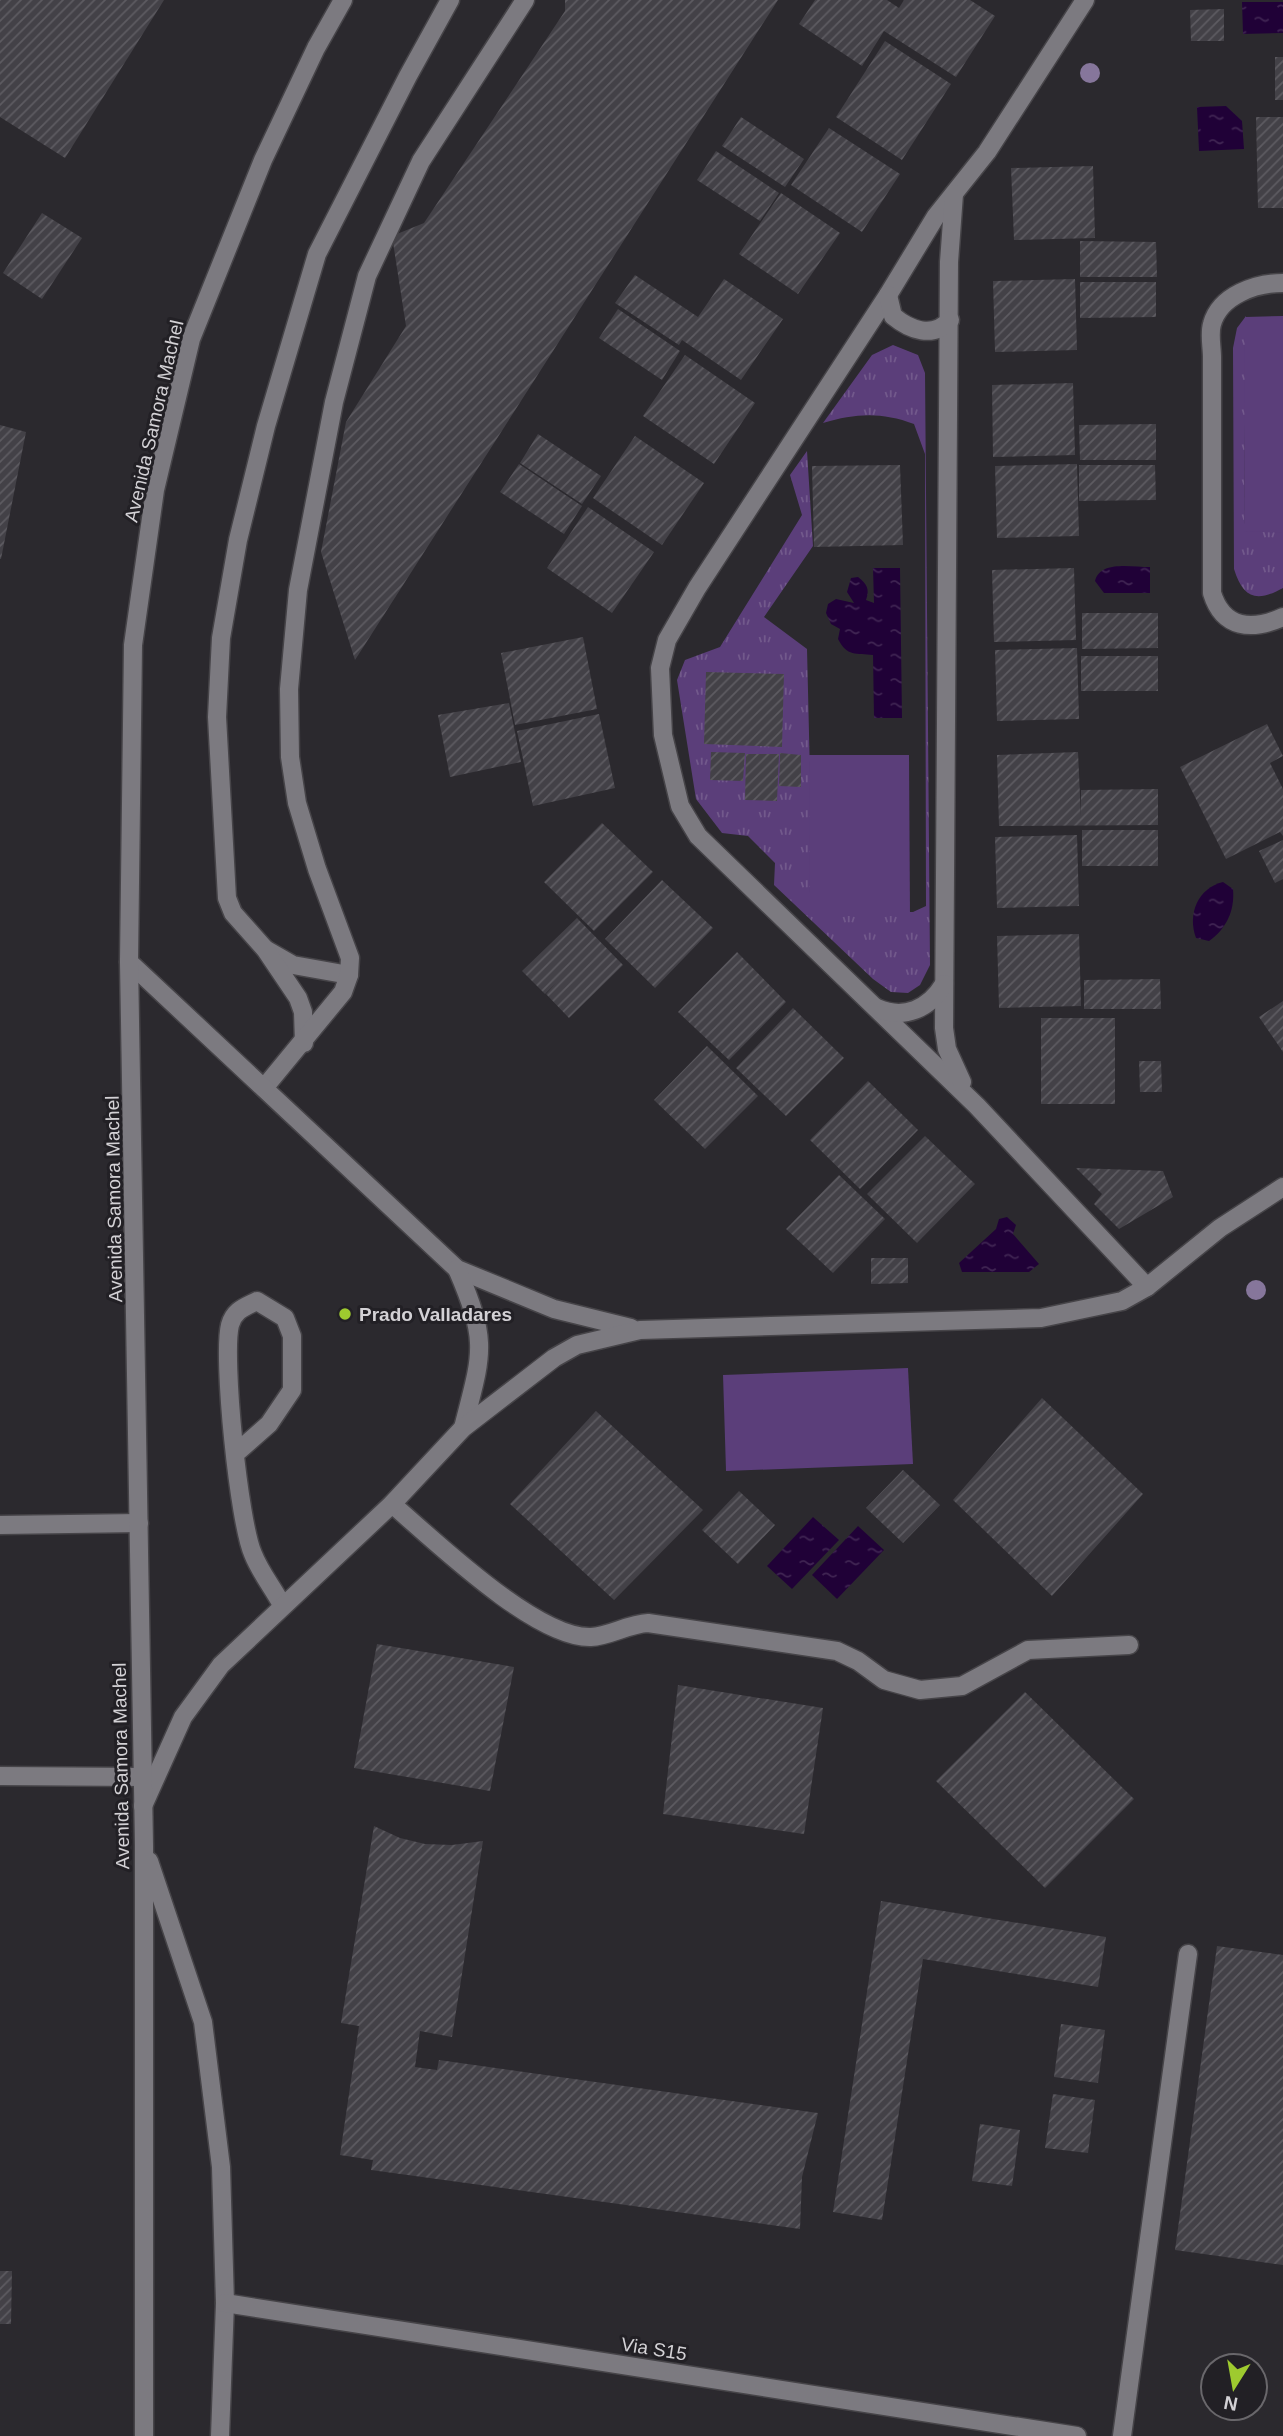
<svg xmlns="http://www.w3.org/2000/svg" width="1283" height="2436" viewBox="0 0 1283 2436" font-family="Arial,sans-serif">
<style>
.grass{fill:url(#grass-tufts)}
.pitch{fill:#5b3e7a}
.water{fill:url(#water-ripples)}
.building{fill:url(#building-hatch)}
.lines{fill:none;stroke-linecap:round;stroke-linejoin:round}
.lane-casing{stroke:#464448;stroke-width:21}
.street-casing{stroke:#464448;stroke-width:21}
.secondary-casing{stroke:#464448;stroke-width:21}
.lane{stroke:#7c7a80;stroke-width:18}
.street{stroke:#7c7a80;stroke-width:18}
.secondary{stroke:#7c7a80;stroke-width:18}
.tree{fill:#86769b}
.poi-dot{fill:#9eca2f;stroke:#222025;stroke-width:2.5}
.labels{text-anchor:middle;dominant-baseline:central;stroke-width:6;stroke-linejoin:round;paint-order:stroke}
.street-label{font-size:19px;fill:#d3d1d5;stroke:#222025}
.poi-label{font-size:19px;font-weight:bold;fill:#d3d1d5;stroke:#222025;text-anchor:start}
</style>
<defs>
<pattern id="grass-tufts" width="24" height="20" patternUnits="userSpaceOnUse" patternTransform="scale(1.75)"><rect width="24" height="20" fill="#5b3e7a"/><path d="M3 7l-1-3M5 7V3M7 7l1-3M15 17l-1-3M17 17v-4M19 17l1-3" fill="none" stroke="#72598c"/></pattern>
<pattern id="water-ripples" width="26" height="14" patternUnits="userSpaceOnUse" patternTransform="scale(1.75)"><rect width="26" height="14" fill="#200137"/><path d="M2 4q2-2 4 0t4 0M15 11q2-2 4 0t4 0" fill="none" stroke="#402553"/></pattern>
<pattern id="building-hatch" width="6" height="6" patternUnits="userSpaceOnUse" patternTransform="scale(1.75)"><rect width="6" height="6" fill="#434147"/><path d="M-1 1l2-2M0 6l6-6M5 7l2-2" fill="none" stroke="#5d5b61"/></pattern>
</defs>
<rect width="100%" height="100%" fill="#2b292e"/>
<!-- grass -->
<g class="grass">
<path d="M1246,316L1244,529L1283,530V588C1256,603 1243,598 1234,569L1233,348L1237,328Z"/>
<path d="M893,345L918,355L925,373L930,965L920,985L908,993L891,992L873,979L774,885L775,863L748,836L722,833L696,799L677,680L685,660L720,647L802,515L790,475L807,451L813,546L764,617L807,649L813,902L825,912H913L926,906L925,454L914,424C882,412 856,413 823,423L872,355Z"/>
</g>
<!-- pitch -->
<g class="pitch">
<polygon points="1283,316 1283,533 1244,531 1245,317"/>
<polygon points="809,755 909,755 910,916 822,916 810,906"/>
<polygon points="908,1368 913,1464 726,1471 723,1375"/>
</g>
<!-- water -->
<g class="water">
<polygon points="1242,2 1283,2 1283,33 1243,34"/>
<polygon points="1226,106 1242,121 1244,149 1199,151 1197,107"/>
<path d="M1150,567V593H1104L1095,581C1100,560 1132,567 1150,567Z"/>
<path d="M873,568H900L902,718H874L873,655C856,653 847,657 838,639L840,629L831,624L826,613L828,604L836,599L854,603L847,592L851,578L858,577C867,584 870,589 866,600L874,603Z"/>
<path d="M1223,882L1233,889C1235,911 1226,929 1209,941L1196,938C1187,914 1198,888 1223,882Z"/>
<polygon points="1007,1217 1016,1225 1013,1234 1039,1264 1029,1272 962,1272 959,1263 996,1229 999,1219"/>
<polygon points="813,1517 839,1540 792,1589 767,1566"/>
<polygon points="858,1526 884,1550 837,1599 812,1575"/>
</g>
<!-- building -->
<g class="building">
<polygon points="0,0 164,0 65,158 0,117"/>
<polygon points="565,0 778,0 355,660 321,552 346,422 406,326 392,236 424,223 565,11"/>
<polygon points="815,0 887,0 899,8 904,0 970,0 995,16 956,77 884,31 862,66 799,24"/>
<polygon points="1224,9 1224,41 1191,41 1190,10"/>
<polygon points="885,41 951,84 902,160 836,117"/>
<rect x="1275" y="57" width="8" height="43"/>
<polygon points="741,117 804,159 785,187 722,146"/>
<polygon points="1256,117 1283,117 1283,208 1258,208"/>
<polygon points="829,128 900,174 862,232 791,185"/>
<polygon points="716,151 779,193 760,221 697,180"/>
<polygon points="1093,166 1095,238 1014,240 1011,168"/>
<polygon points="781,193 840,233 798,294 739,254"/>
<polygon points="42,213 82,238 42,299 3,273"/>
<polygon points="1080,241 1156,242 1157,277 1080,277"/>
<polygon points="635,275 698,317 724,279 783,319 741,380 682,340 679,345 615,303"/>
<polygon points="1075,279 1077,350 995,352 993,281"/>
<polygon points="1080,282 1156,282 1156,317 1080,318"/>
<polygon points="618,309 680,351 662,380 599,338"/>
<polygon points="685,355 755,403 714,464 643,416"/>
<polygon points="1073,383 1075,455 993,457 992,385"/>
<polygon points="1156,424 1156,460 1080,460 1079,425"/>
<polygon points="0,425 26,432 1,559 0,559"/>
<polygon points="538,434 601,476 582,504 520,463"/>
<polygon points="635,436 704,483 662,545 593,498"/>
<polygon points="519,464 582,506 564,534 500,492"/>
<polygon points="1077,464 1079,536 997,538 995,466"/>
<polygon points="900,465 903,545 814,547 812,466"/>
<polygon points="1079,465 1155,465 1156,500 1079,501"/>
<polygon points="588,507 654,552 612,613 547,568"/>
<polygon points="1074,568 1076,640 994,642 992,570"/>
<polygon points="1082,613 1158,613 1158,648 1082,649"/>
<polygon points="583,637 597,709 515,725 501,653"/>
<polygon points="1077,648 1079,719 997,721 995,650"/>
<rect x="1081" y="656" width="77" height="35"/>
<polygon points="706,672 784,674 782,747 704,744"/>
<polygon points="509,703 521,762 450,777 438,715"/>
<polygon points="599,714 615,788 533,806 517,731"/>
<polygon points="1267,724 1283,756 1270,763 1283,789 1283,836 1280,832 1226,859 1180,767"/>
<polygon points="711,752 745,753 743,781 710,780"/>
<polygon points="1078,752 1081,817 1081,790 1158,789 1158,825 999,826 997,755"/>
<polygon points="780,753 801,755 801,787 779,786"/>
<polygon points="746,754 779,754 777,801 745,800"/>
<polygon points="602,823 653,872 594,931 544,882"/>
<rect x="1082" y="830" width="76" height="36"/>
<polygon points="1077,835 1079,906 997,908 995,837"/>
<polygon points="1283,840 1283,879 1275,883 1259,851"/>
<polygon points="662,880 713,928 655,988 605,939"/>
<polygon points="577,918 623,965 569,1018 546,994 556,983 545,994 522,971"/>
<polygon points="1079,934 1081,1006 999,1008 997,936"/>
<polygon points="737,952 786,1002 729,1060 678,1012"/>
<polygon points="1160,979 1161,1009 1084,1009 1084,980"/>
<polygon points="1283,1001 1283,1052 1259,1017"/>
<polygon points="793,1008 844,1058 786,1116 736,1068"/>
<rect x="1041" y="1018" width="74" height="86"/>
<polygon points="707,1046 758,1096 705,1149 654,1100"/>
<polygon points="1139,1061 1161,1061 1162,1092 1140,1092"/>
<polygon points="868,1081 918,1130 860,1189 810,1140"/>
<polygon points="925,1136 975,1184 917,1243 867,1194"/>
<polygon points="1076,1168 1163,1171 1173,1197 1119,1229 1094,1204 1102,1194"/>
<polygon points="839,1175 885,1219 833,1273 786,1229"/>
<polygon points="871,1258 908,1258 908,1283 871,1284"/>
<polygon points="1042,1398 1143,1494 1052,1596 953,1500"/>
<polygon points="596,1411 703,1510 614,1600 510,1504"/>
<polygon points="903,1470 940,1505 903,1543 866,1508"/>
<polygon points="739,1491 775,1525 738,1564 702,1530"/>
<polygon points="377,1644 514,1667 490,1791 354,1768"/>
<polygon points="678,1685 823,1708 804,1834 663,1814"/>
<polygon points="1025,1692 1134,1799 1045,1888 936,1781"/>
<polygon points="374,1826 400,1838 425,1844 452,1845 483,1841 452,2037 420,2031 415,2067 437,2070 439,2060 818,2113 802,2177 800,2229 371,2170 373,2160 340,2155 359,2026 341,2023"/>
<polygon points="881,1901 1106,1937 1098,1987 923,1959 882,2220 833,2212"/>
<polygon points="1217,1946 1283,1955 1283,2265 1175,2250"/>
<polygon points="1061,2024 1105,2030 1098,2083 1054,2077"/>
<polygon points="1053,2094 1095,2100 1088,2153 1045,2148"/>
<polygon points="980,2124 1020,2130 1012,2186 972,2181"/>
<polygon points="0,2271 12,2271 11,2324 0,2324"/>
</g>
<g class="lines">
<!-- lane casing -->
<g class="lane-casing">
<g id="lane">
<polyline points="265,949 293,965 349,975"/>
<polyline points="304,1043 303,1012 298,998 265,949 233,913 227,898 217,717 221,638 238,540 266,426 317,254 408,76 450,0"/>
<polyline points="264,1088 343,992 349,975 350,958 317,869 297,803 290,757 289,689 298,590 334,402 367,276 421,161 525,0"/>
<path d="M235,1454L269,1424L292,1390V1336L285,1318L257,1301C245,1307 234,1310 230,1325C222,1357 239,1523 253,1554C260,1572 273,1588 282,1605"/>
<path d="M392,1504C434,1540 536,1639 591,1637C610,1636 628,1624 648,1623L837,1651L858,1661L884,1680L920,1690L962,1686L1028,1650L1129,1645"/>
<polyline points="0,1776 142,1777"/>
<polyline points="1122,2436 1188,1954"/>
</g>
</g>
<!-- street casing -->
<g class="street-casing">
<g id="street">
<polyline points="1085,0 987,152 936,216 888,295 697,588 667,640 660,668 663,735 680,806 698,836 977,1106 1147,1287"/>
<polyline points="954,194 949,262 944,1028 947,1049 962,1082"/>
<path d="M1283,283C1256,283 1220,295 1212,324C1209,334 1212,347 1212,357V593C1223,629 1252,631 1283,617"/>
<path d="M888,295L893,316C910,330 933,339 950,320"/>
<polyline points="129,962 457,1269 554,1309 631,1328"/>
<path d="M877,1008C904,1020 929,1009 944,984"/>
<path d="M457,1269C489,1343 482,1353 463,1428"/>
<polyline points="0,1525 139,1523"/>
<polyline points="143,1806 183,1717 221,1665 392,1504 463,1428 554,1358 577,1345 640,1330 1041,1318 1122,1301 1147,1287 1220,1228 1283,1187"/>
</g>
</g>
<!-- secondary casing -->
<g class="secondary-casing">
<g id="secondary">
<polyline points="149,1861 203,2022 221,2167 225,2303 220,2436"/>
<polyline points="225,2303 1077,2436"/>
<polyline points="144,2436 144,1846 129,962 133,645 155,490 191,339 263,160 316,48 343,0"/>
</g>
</g>
<!-- lane -->
<use href="#lane" class="lane"/>
<!-- street -->
<use href="#street" class="street"/>
<!-- secondary -->
<use href="#secondary" class="secondary"/>
</g>
<!-- trees -->
<g class="tree">
<circle cx="1090" cy="73" r="10"/>
<circle cx="1256" cy="1290" r="10"/>
</g>
<!-- markers -->
<circle class="poi-dot" cx="345" cy="1314" r="7"/>
<g class="labels">
<!-- street labels -->
<g class="street-label">
<text transform="translate(154 421) rotate(-77)">Avenida Samora Machel</text>
<text transform="translate(114 1199) rotate(-91)">Avenida Samora Machel</text>
<text transform="translate(121 1766) rotate(-91)">Avenida Samora Machel</text>
<text transform="translate(654 2349) rotate(9)">Via S15</text>
</g>
<!-- poi labels -->
<g class="poi-label">
<text x="359" y="1314">Prado Valladares</text>
</g>
</g>
<!-- north arrow -->
<g transform="translate(1234 2387) rotate(191)"><circle r="33" fill="#222025" stroke="#69676b" stroke-width="2"/>
<path d="M0-5L12 26L0 18L-12 26Z" fill="#9eca2f"/>
<text y="-10" font-size="19" font-weight="bold" text-anchor="middle" fill="#d3d1d5">N</text>
</g>
</svg>
